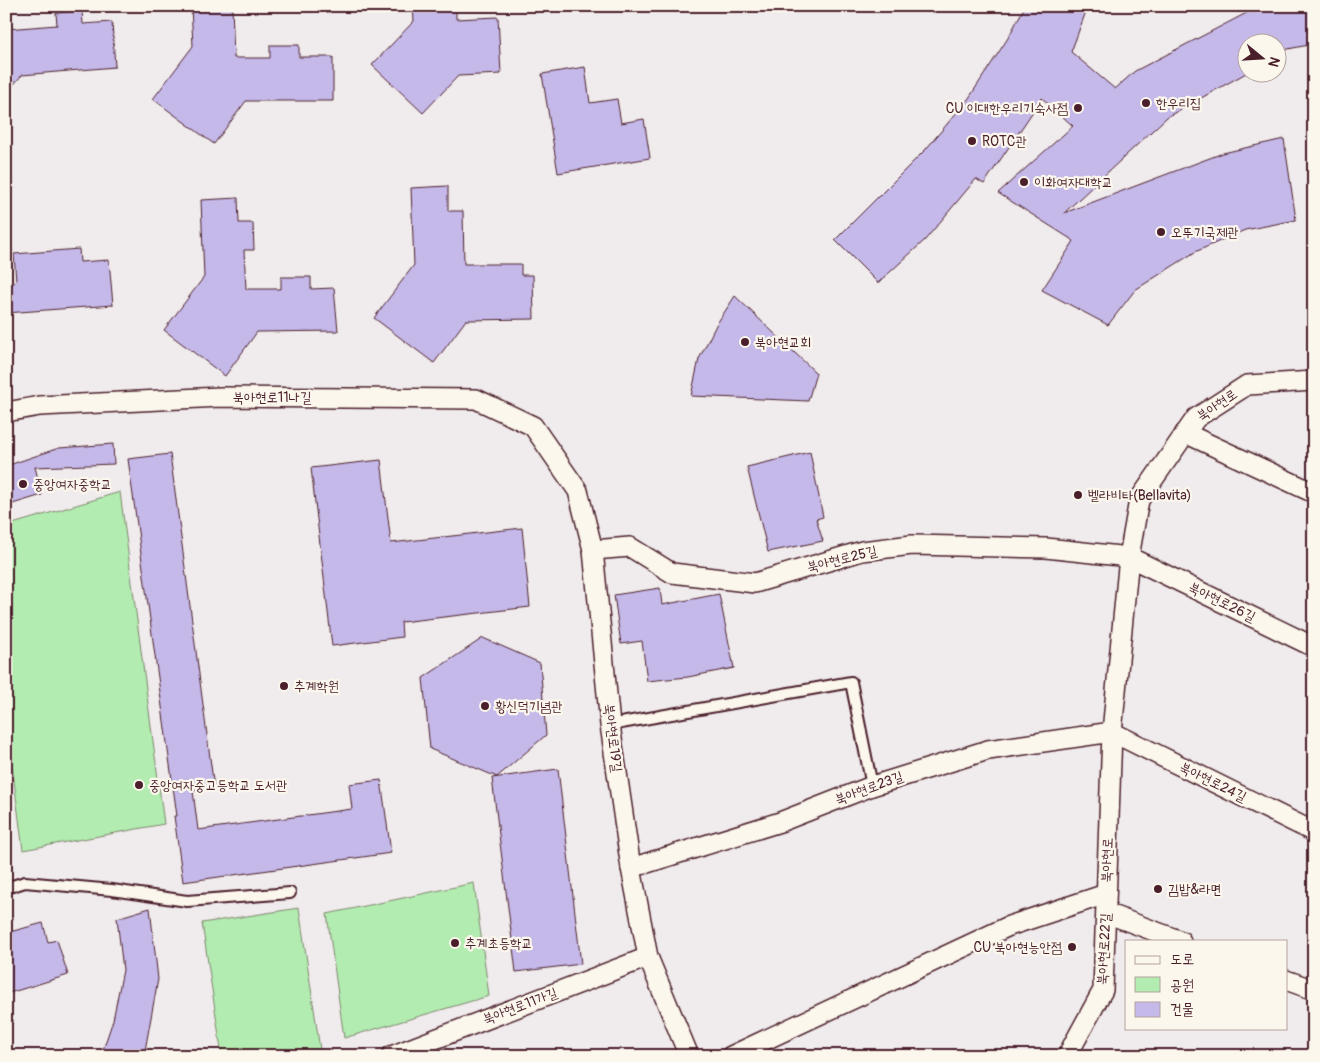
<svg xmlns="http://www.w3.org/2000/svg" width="1320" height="1062" viewBox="0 0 1320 1062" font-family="Pangolin,'Poor Story',sans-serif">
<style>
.green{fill:#b2ecb0;stroke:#7e866e}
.building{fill:#c5b9ea;stroke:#4a1f2b}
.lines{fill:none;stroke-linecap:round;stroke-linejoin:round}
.service-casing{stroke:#4a1f2b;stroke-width:14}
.minor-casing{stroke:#4a1f2b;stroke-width:22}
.service{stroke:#fbf7ec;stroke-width:10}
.minor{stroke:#fbf7ec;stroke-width:19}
.poi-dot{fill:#4a1f2b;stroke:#fbf7ec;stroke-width:2}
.labels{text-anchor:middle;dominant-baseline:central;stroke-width:4.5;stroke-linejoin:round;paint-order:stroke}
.poi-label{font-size:14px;fill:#4a1f2b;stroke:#fbf7ec;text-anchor:start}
.street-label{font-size:14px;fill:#4a1f2b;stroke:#fbf7ec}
</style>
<rect width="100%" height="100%" fill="#f0ebec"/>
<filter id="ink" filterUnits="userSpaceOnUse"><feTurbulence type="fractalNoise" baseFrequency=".02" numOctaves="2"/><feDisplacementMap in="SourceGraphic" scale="10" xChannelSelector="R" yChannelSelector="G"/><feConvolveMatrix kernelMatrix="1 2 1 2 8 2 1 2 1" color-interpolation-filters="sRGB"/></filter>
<g filter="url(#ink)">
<!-- green -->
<g class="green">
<polygon points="120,492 164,824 23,850 6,719 6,526"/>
<polygon points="474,883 489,996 344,1038 327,914"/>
<polygon points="299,908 321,1056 222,1056 202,923"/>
</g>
<!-- building -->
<g class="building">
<polygon points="191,6 232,6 234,58 270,58 270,45 299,45 299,57 333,57 333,101 246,101 214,144 153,99 193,46"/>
<polygon points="413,6 456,6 456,19 498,17 501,74 458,76 423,113 372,65 414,21"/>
<polygon points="1025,6 1088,6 1071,52 1115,89 1135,71 1260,6 1314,6 1314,44 1288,49 1278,55 1278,42 1248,42 1248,72 1167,117 1064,213 1223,153 1284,139 1296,220 1245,230 1195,252 1135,290 1108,325 1042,290 1074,241 998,193 1073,126 1042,98 984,184 976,179 925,240 878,283 835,240 926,149 969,98 1008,38"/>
<polygon points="82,11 83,24 112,22 115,67 22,75 6,93 6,29 57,25 56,13"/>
<polygon points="585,67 590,103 617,99 621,123 644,119 650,158 558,173 542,74"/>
<polygon points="448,186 448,211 463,211 464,264 521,264 521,275 533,275 534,319 466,320 434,363 374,318 414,265 411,188"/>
<polygon points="238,198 239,223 253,223 254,250 244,250 246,289 281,289 281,277 311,277 311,289 334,288 338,331 257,332 225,376 164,330 204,277 201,200"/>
<polygon points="79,249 80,262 109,260 113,305 6,313 6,290 16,281 14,254"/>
<polygon points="735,296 816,373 808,401 691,396 699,359 716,325"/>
<polygon points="113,444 114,464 35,467 42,495 6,506 6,466 59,448"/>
<polygon points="810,452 823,517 816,519 823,541 768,552 747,467"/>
<polygon points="170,454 214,788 193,791 198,830 352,809 349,784 381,780 391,853 183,882 174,816 177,816 128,459"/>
<polygon points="381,460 391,543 522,528 530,607 401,622 402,637 332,646 311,468"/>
<polygon points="660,588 662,605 719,594 734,668 688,677 647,681 642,641 621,644 614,595"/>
<polygon points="483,638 540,663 546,735 497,777 430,749 423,678"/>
<polygon points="558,769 581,964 516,972 492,778"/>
<polygon points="150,908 158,979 144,1056 101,1056 113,1020 123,970 117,918"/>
<polygon points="43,923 48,942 57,940 68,975 6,994 6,933"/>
</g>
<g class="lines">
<!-- service casing -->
<g class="service-casing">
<g id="service">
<polyline points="610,725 851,682 872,786"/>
<polyline points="6,888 25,882 112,890 187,901 290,893"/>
</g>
</g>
<!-- minor casing -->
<g class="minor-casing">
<g id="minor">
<polyline points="6,412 40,406 220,397 476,399 533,426 578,491 593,550 610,725 631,868 648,957 689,1056"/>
<polyline points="1185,433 1314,493"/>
<polyline points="593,550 630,547 672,573 755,583 862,551 912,545 1046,548 1129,557 1314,647"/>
<polyline points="1112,732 1314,832"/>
<polyline points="631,868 780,822 872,786 988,750 1112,732"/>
<polyline points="1106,913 1181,941"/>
<polyline points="1286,980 1314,990"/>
<polyline points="391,1056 648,957"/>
<polyline points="731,1056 1009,926 1106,894"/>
<polyline points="1067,1056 1103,990 1112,732 1129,557 1139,500 1196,418 1247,385 1314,381"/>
</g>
</g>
<!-- service -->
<use href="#service" class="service"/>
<!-- minor -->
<use href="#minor" class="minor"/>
</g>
</g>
<!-- markers -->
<g class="poi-dot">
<circle cx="1146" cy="103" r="5"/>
<circle cx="1078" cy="108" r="5"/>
<circle cx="972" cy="141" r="5"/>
<circle cx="1024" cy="182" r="5"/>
<circle cx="1161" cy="232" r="5"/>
<circle cx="745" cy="342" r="5"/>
<circle cx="23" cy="484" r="5"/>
<circle cx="1078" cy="495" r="5"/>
<circle cx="284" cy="686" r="5"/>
<circle cx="485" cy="706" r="5"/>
<circle cx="139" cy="785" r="5"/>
<circle cx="1158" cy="889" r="5"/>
<circle cx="455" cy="943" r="5"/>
<circle cx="1072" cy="947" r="5"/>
</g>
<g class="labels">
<!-- poi labels -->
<g class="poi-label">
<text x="1156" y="103">한우리집</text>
<text x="1068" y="108" text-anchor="end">CU 이대한우리기숙사점</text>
<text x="982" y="141">ROTC관</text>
<text x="1034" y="182">이화여자대학교</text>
<text x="1171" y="232">오뚜기국제관</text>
<text x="755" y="342">북아현교회</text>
<text x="33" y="484">중앙여자중학교</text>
<text x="1088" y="495">벨라비타(Bellavita)</text>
<text x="294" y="686">추계학원</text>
<text x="495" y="706">황신덕기념관</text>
<text x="149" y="785">중앙여자중고등학교 도서관</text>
<text x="1168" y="889">김밥&amp;라면</text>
<text x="465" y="943">추계초등학교</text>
<text x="1062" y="947" text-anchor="end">CU 북아현능안점</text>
</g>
<!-- street labels -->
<g class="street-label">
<text x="272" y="397">북아현로11나길</text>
<text transform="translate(1217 405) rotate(-34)">북아현로</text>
<text transform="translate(842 559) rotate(-14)">북아현로25길</text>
<text transform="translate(1222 602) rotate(26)">북아현로26길</text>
<text transform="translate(613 738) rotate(83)">북아현로19길</text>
<text transform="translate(1213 782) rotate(26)">북아현로24길</text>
<text transform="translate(869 788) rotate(-20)">북아현로23길</text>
<text transform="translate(1107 860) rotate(-88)">북아현로</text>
<text transform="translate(1104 949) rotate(-87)">북아현로22길</text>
<text transform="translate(520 1006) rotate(-21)">북아현로11가길</text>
</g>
</g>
<!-- margin -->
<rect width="1320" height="1062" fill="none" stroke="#fbf7ec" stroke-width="25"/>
<rect x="12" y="12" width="1295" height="1037" fill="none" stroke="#4a1f2b" stroke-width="2" filter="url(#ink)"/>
<!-- legend -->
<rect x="1125" y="940" width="162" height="90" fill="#fbf7ec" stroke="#b4a19f"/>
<rect x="1135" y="956" width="25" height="8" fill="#fbf7ec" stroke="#b4a19f"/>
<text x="1170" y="964" font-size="15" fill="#4a1f2b">도로</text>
<rect x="1135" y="977" width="25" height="15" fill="#b2ecb0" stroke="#b4a19f"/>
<text x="1170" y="990" font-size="15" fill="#4a1f2b">공원</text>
<rect x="1135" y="1002" width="25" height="15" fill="#c5b9ea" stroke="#b4a19f"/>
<text x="1170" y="1014" font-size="15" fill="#4a1f2b">건물</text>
<!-- north arrow -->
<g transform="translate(1262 58) rotate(108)"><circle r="24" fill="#fbf7ec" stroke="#b4a19f"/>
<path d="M0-4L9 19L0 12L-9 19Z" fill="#4a1f2b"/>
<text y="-8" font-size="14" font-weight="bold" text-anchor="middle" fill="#4a1f2b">N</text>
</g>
</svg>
